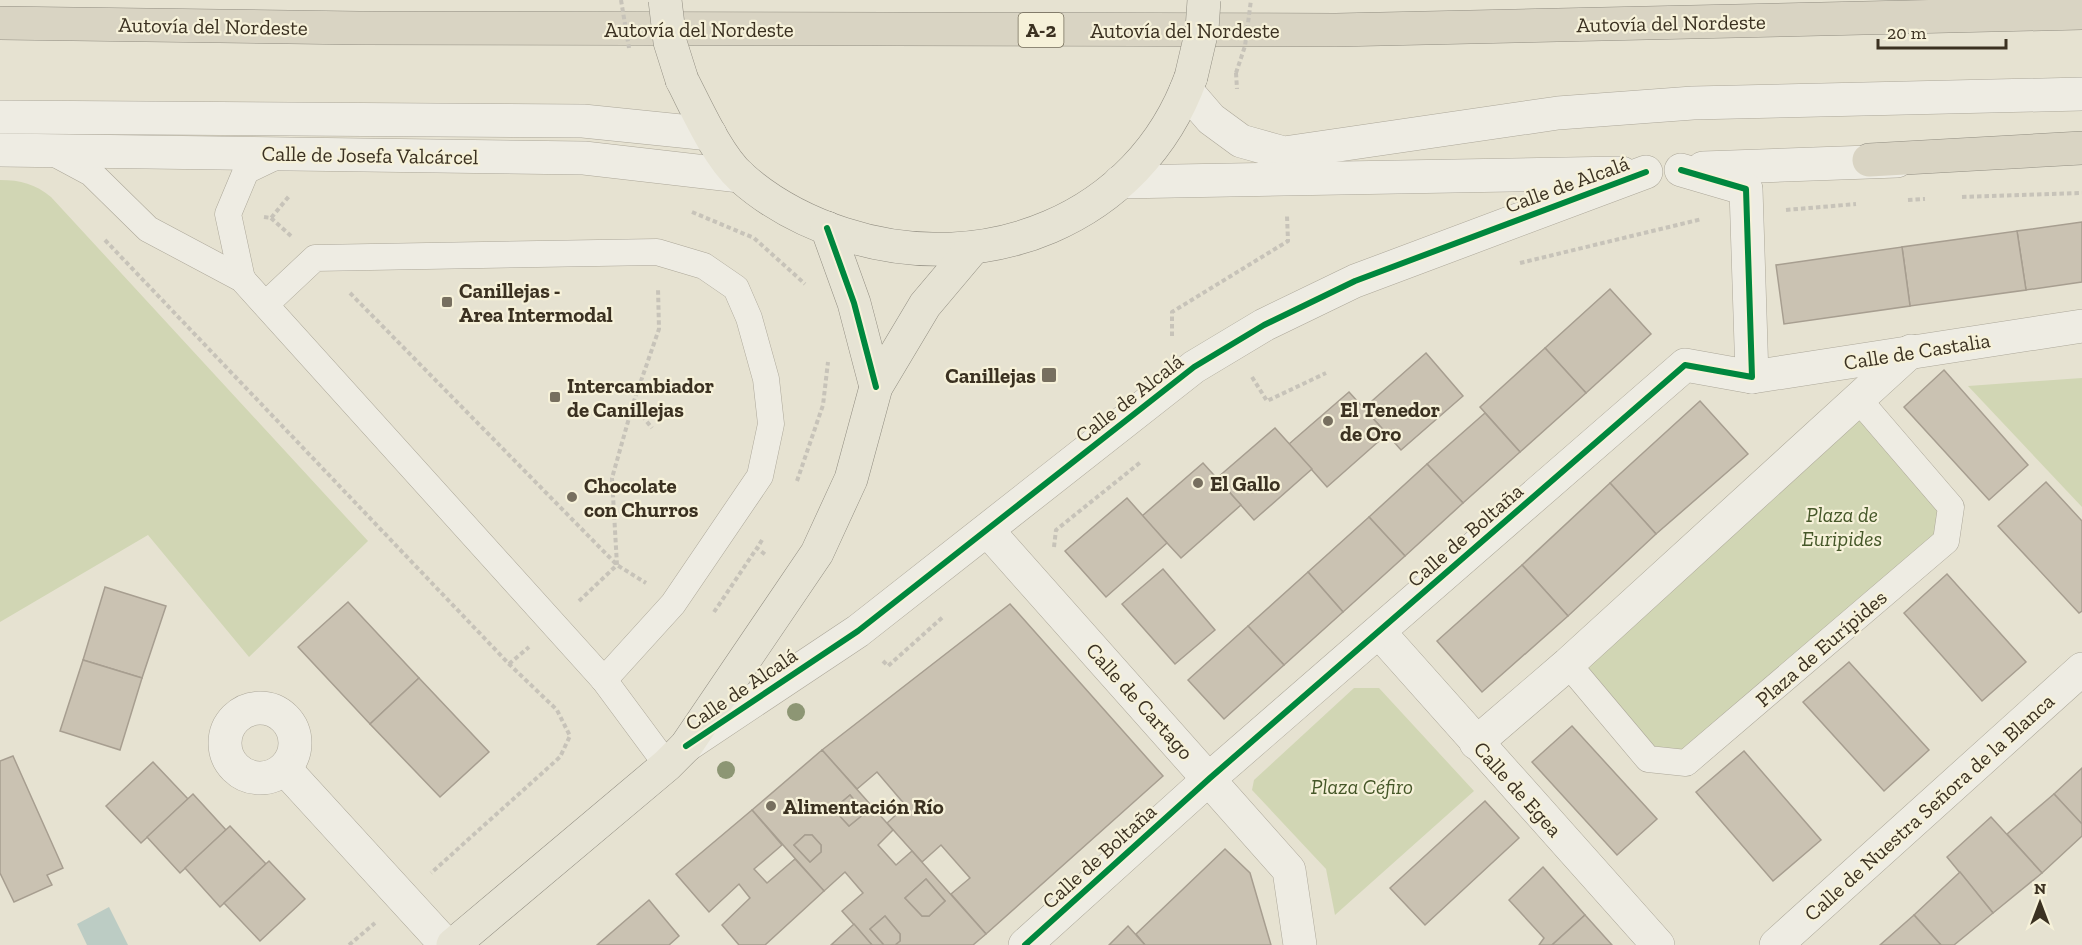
<svg xmlns="http://www.w3.org/2000/svg" width="2082" height="945" viewBox="0 0 2082 945" font-family="'Zilla Slab',serif">
<style>
.green{fill:#d1d6b4}
.water{fill:#bcccc4}
.building{fill:#cac2b2;stroke:#a79e90;stroke-width:1.5;fill-rule:evenodd}
.lines{fill:none;stroke-linecap:round;stroke-linejoin:round}
.lane-casing{stroke:#aca799;stroke-width:27}
.street-casing{stroke:#aca799;stroke-width:34}
.primary-casing{stroke:#918d81;stroke-width:34}
.highway-casing{stroke:#918d81;stroke-width:34}
.path{stroke:#c7c3b9;stroke-width:4;stroke-dasharray:4.5 3;stroke-linecap:butt}
.lane{stroke:#eeece3;stroke-width:26}
.street{stroke:#eeece3;stroke-width:33}
.primary{stroke:#e6e3d4;stroke-width:33}
.highway{stroke:#d9d4c3;stroke-width:33}
.primary-bridge-casing{stroke:#918d81;stroke-width:34;stroke-linecap:butt}
.path-bridge{stroke:#c7c3b9;stroke-width:4;stroke-dasharray:4.5 3;stroke-linecap:butt}
.primary-bridge{stroke:#e6e3d4;stroke-width:33}
.cycleway-casing{stroke:#f6f1d9;stroke-width:10}
.cycleway{stroke:#00873e;stroke-width:6}
.tree{fill:#8d9674}
.poi-dot{fill:#776f5f;stroke:#f6f1d9;stroke-width:2}
.labels{text-anchor:middle;dominant-baseline:central;stroke-width:4.5;stroke-linejoin:round;paint-order:stroke}
.shield{fill:#f6f1d9;stroke:#736b58;stroke-width:1.5}
.shield-label{font-size:20px;font-weight:bold;fill:#3b3121}
.street-label{font-size:21px;fill:#3b3121;stroke:#f6f1d9}
.poi-label{font-size:21px;font-weight:bold;fill:#3b3121;stroke:#f6f1d9;text-anchor:start}
.park-label{font-size:21px;font-style:italic;fill:#455728;stroke:#f6f1d9}
</style>
<rect width="100%" height="100%" fill="#e6e2d1"/>
<!-- green -->
<g class="green">
<path d="M0,180C21,180 35,184 51,197L368,541L249,657L148,535L0,622Z"/>
<polygon points="2082,378 2082,507 1968,386"/>
<polygon points="1861,412 1940,509 1937,539 1684,754 1649,748 1579,668"/>
<polygon points="1354,688 1379,688 1474,791 1335,915 1326,869 1252,790 1254,780"/>
</g>
<!-- water -->
<polygon class="water" points="109,907 128,945 87,945 77,924"/>
<!-- building -->
<g class="building">
<polygon points="2082,222 2082,282 2026,290 2017,231"/>
<polygon points="2017,231 2026,290 1910,306 1902,247"/>
<polygon points="1902,247 1910,306 1784,324 1776,265"/>
<polygon points="1610,289 1651,334 1586,393 1545,348"/>
<polygon points="1545,348 1586,393 1520,452 1480,407"/>
<polygon points="1426,353 1463,396 1401,450 1364,408"/>
<polygon points="1944,370 2028,465 1989,500 1904,407"/>
<polygon points="1349,392 1387,434 1327,487 1289,444"/>
<polygon points="1700,401 1748,454 1656,534 1610,483"/>
<polygon points="1485,413 1520,452 1463,503 1427,464"/>
<polygon points="1275,428 1312,469 1254,520 1217,478"/>
<polygon points="1203,463 1241,505 1181,558 1142,516"/>
<polygon points="1427,464 1463,503 1405,556 1369,517"/>
<polygon points="2046,482 2082,521 2082,611 2079,613 1998,526"/>
<polygon points="1610,483 1656,534 1568,616 1522,565"/>
<polygon points="1127,498 1167,543 1106,597 1065,551"/>
<polygon points="1369,517 1405,556 1343,612 1308,572"/>
<polygon points="1522,565 1568,616 1482,692 1437,641"/>
<polygon points="1163,569 1215,630 1175,664 1122,604"/>
<polygon points="1308,572 1343,612 1284,665 1248,626"/>
<polygon points="1947,574 2026,662 1982,701 1904,613"/>
<polygon points="105,587 166,606 142,678 83,660"/>
<polygon points="348,602 419,678 370,724 298,647"/>
<polygon points="1010,604 1163,776 986,934 951,894 970,878 941,845 922,862 887,823 906,806 877,772 857,789 822,750"/>
<polygon points="1248,626 1284,665 1224,719 1188,680"/>
<polygon points="83,660 142,678 120,750 60,731"/>
<polygon points="1849,662 1929,750 1884,791 1803,702"/>
<polygon points="419,678 489,752 440,797 370,724"/>
<polygon points="1572,726 1657,819 1617,855 1532,762"/>
<path d="M822,750L893,830L878,845L896,865L912,851L986,934L973,945H895L900,941V934L885,916L870,929L884,945H872L842,911L863,893L845,872L824,891L752,810ZM850,795L865,813L849,826L837,813V806ZM805,835H812L821,845V852L810,862L794,845ZM926,879L945,901L929,916H922L905,898Z"/>
<polygon points="1744,751 1821,840 1773,881 1696,792"/>
<polygon points="13,756 63,868 47,875 52,885 14,902 0,873 0,761"/>
<polygon points="153,762 188,799 141,843 106,806"/>
<polygon points="2082,768 2082,824 2054,794"/>
<polygon points="193,794 226,830 180,873 147,837"/>
<polygon points="2054,794 2082,824 2082,836 2042,873 2007,834"/>
<polygon points="850,795 865,813 849,826 837,813 837,806"/>
<polygon points="1485,801 1519,838 1425,925 1390,888"/>
<polygon points="752,810 782,845 754,869 767,883 795,859 824,891 765,945 739,945 722,925 750,898 739,884 709,912 676,874"/>
<polygon points="1991,817 2042,873 1993,913 1947,857"/>
<polygon points="230,826 266,864 220,907 185,868"/>
<polygon points="805,835 812,835 821,845 821,852 810,862 794,845"/>
<polygon points="1225,849 1250,873 1271,945 1145,945 1136,934"/>
<polygon points="269,861 305,899 260,941 224,903"/>
<polygon points="1543,867 1585,915 1552,945 1539,945 1544,938 1509,900"/>
<polygon points="1960,872 1993,913 1954,945 1941,945 1914,915"/>
<polygon points="926,879 945,901 929,916 922,916 905,898"/>
<polygon points="649,900 679,936 669,945 597,945"/>
<polygon points="1585,915 1612,945 1552,945"/>
<polygon points="1914,915 1941,945 1880,945"/>
<polygon points="885,916 900,934 900,941 895,945 884,945 870,929"/>
<polygon points="854,924 872,945 831,945"/>
<polygon points="1128,926 1145,945 1109,945"/>
</g>
<g class="lines">
<!-- lane casing -->
<g class="lane-casing">
<g id="lane">
<polyline points="50,151 91,173 148,229 242,279 604,680 667,765"/>
<polyline points="242,279 228,214 246,171 279,155"/>
<polyline points="266,304 315,258 657,252 704,266 736,288 749,318 766,379 771,424 760,476 673,604 604,680"/>
<polyline points="1568,664 1648,759 1686,763 1946,541 1951,507 1859,400"/>
</g>
</g>
<!-- street casing -->
<g class="street-casing">
<g id="street">
<polyline points="1186,90 1211,119 1241,141 1284,153 1558,113 1693,103 2082,94"/>
<polyline points="0,117 583,121 710,134"/>
<polyline points="0,150 584,158 740,176"/>
<polyline points="1703,168 1897,161"/>
<polyline points="1120,182 1622,173"/>
<polyline points="1752,377 2082,326"/>
<polyline points="988,531 1289,870 1300,945"/>
<polyline points="1379,632 1658,945"/>
<circle cx="260" cy="743" r="35"/>
<polyline points="1476,743 1568,664 1911,351"/>
<polyline points="687,745 858,631 1194,367 1264,325 1355,281 1646,172"/>
<polyline points="285,769 446,945"/>
<polyline points="1025,945 1210,778 1685,365 1752,377 1746,189 1681,170"/>
<polyline points="1776,945 2082,669"/>
</g>
</g>
<!-- primary casing -->
<g class="primary-casing">
<g id="primary">
<path d="M682,80C697,109 717,155 741,177C770,203 807,222 843,234C983,280 1139,221 1191,77"/>
<polyline points="827,228 854,303 876,387"/>
<polyline points="453,945 667,765 686,746 817,553 851,479 876,387 925,305 973,248"/>
</g>
</g>
<!-- highway casing -->
<g class="highway-casing">
<g id="highway">
<polyline points="0,23 359,28 1336,30 2082,13"/>
<polyline points="1869,160 2082,148"/>
</g>
</g>
<!-- path -->
<g class="path">
<polyline points="1236,73 1237,89"/>
<polyline points="1962,197 2082,193"/>
<polyline points="1908,200 1925,199"/>
<polyline points="1786,210 1856,204"/>
<polyline points="692,212 754,238 805,284"/>
<polyline points="264,217 271,218 290,195"/>
<polyline points="271,218 291,236"/>
<polyline points="105,240 509,664 557,710 570,736 560,757 431,873"/>
<polyline points="1520,263 1702,219"/>
<polyline points="350,293 617,565 646,583"/>
<polyline points="1172,336 1172,312 1288,241 1287,216"/>
<polyline points="1252,377 1267,401 1326,373"/>
<polyline points="633,404 652,428"/>
<polyline points="797,481 823,405 828,362"/>
<polyline points="762,540 757,548 767,556"/>
<polyline points="1054,547 1056,530 1142,461"/>
<polyline points="579,601 617,565 612,478 633,404 659,329 658,288"/>
<polyline points="714,612 757,548"/>
<polyline points="883,661 888,666 944,616"/>
<polyline points="509,664 529,647"/>
<polyline points="349,945 375,923"/>
</g>
<!-- lane -->
<use href="#lane" class="lane"/>
<!-- street -->
<use href="#street" class="street"/>
<!-- primary -->
<use href="#primary" class="primary"/>
<!-- highway -->
<use href="#highway" class="highway"/>
<!-- primary-bridge casing -->
<g class="primary-bridge-casing">
<g id="primary-bridge">
<polyline points="665,0 670,42 682,80"/>
<polyline points="1191,77 1202,30 1204,0"/>
</g>
</g>
<!-- path-bridge -->
<g class="path-bridge">
<polyline points="621,0 629,48"/>
<polyline points="1236,73 1245,46 1251,0"/>
</g>
<!-- primary-bridge -->
<use href="#primary-bridge" class="primary-bridge"/>
<!-- cycleway casing -->
<g class="cycleway-casing">
<g id="cycleway">
<polyline points="827,228 854,303 876,387"/>
<polyline points="686,746 858,631 1194,367 1264,325 1355,281 1646,172"/>
<polyline points="1025,945 1210,778 1685,365 1752,377 1746,189 1681,170"/>
</g>
</g>
<!-- cycleway -->
<use href="#cycleway" class="cycleway"/>
</g>
<!-- trees -->
<g class="tree">
<circle cx="796" cy="712" r="9"/>
<circle cx="726" cy="770" r="9"/>
</g>
<!-- markers -->
<g class="poi-dot">
<rect x="441" y="296" width="12" height="12" rx="3"/>
<rect x="1041" y="367" width="16" height="16" rx="3"/>
<rect x="549" y="391" width="12" height="12" rx="3"/>
<circle cx="1328" cy="421" r="6"/>
<circle cx="1198" cy="483" r="6"/>
<circle cx="572" cy="497" r="6"/>
<circle cx="771" cy="806" r="6"/>
</g>
<g class="labels">
<!-- shield labels -->
<rect class="shield" x="1018.5" y="13" width="45" height="34" rx="4.5"/>
<g class="shield-label">
<text x="1041" y="30">A-2</text>
</g>
<!-- street labels -->
<g class="street-label">
<text transform="translate(1671 23) rotate(-1)">Autovía del Nordeste</text>
<text transform="translate(213 26) rotate(1)">Autovía del Nordeste</text>
<text x="699" y="29">Autovía del Nordeste</text>
<text x="1185" y="30">Autovía del Nordeste</text>
<text transform="translate(370 155) rotate(1)">Calle de Josefa Valcárcel</text>
<text transform="translate(1567 184) rotate(-20)">Calle de Alcalá</text>
<text transform="translate(1917 351) rotate(-9)">Calle de Castalia</text>
<text transform="translate(1129 398) rotate(-38)">Calle de Alcalá</text>
<text transform="translate(1465 535) rotate(-41)">Calle de Boltaña</text>
<text transform="translate(1821 648) rotate(-41)">Plaza de Eurípides</text>
<text transform="translate(741 689) rotate(-34)">Calle de Alcalá</text>
<text transform="translate(1140 701) rotate(48)">Calle de Cartago</text>
<text transform="translate(1518 789) rotate(48)">Calle de Egea</text>
<text transform="translate(1929 807) rotate(-42)">Calle de Nuestra Señora de la Blanca</text>
<text transform="translate(1099 856) rotate(-42)">Calle de Boltaña</text>
</g>
<!-- poi labels -->
<g class="poi-label">
<text x="459" y="290">Canillejas -<tspan x="459" dy="24">Area Intermodal</tspan></text>
<text x="1036" y="375" text-anchor="end">Canillejas</text>
<text x="567" y="385">Intercambiador<tspan x="567" dy="24">de Canillejas</tspan></text>
<text x="1340" y="409">El Tenedor<tspan x="1340" dy="24">de Oro</tspan></text>
<text x="1210" y="483">El Gallo</text>
<text x="584" y="485">Chocolate<tspan x="584" dy="24">con Churros</tspan></text>
<text x="783" y="806">Alimentación Río</text>
</g>
<!-- park labels -->
<g class="park-label">
<text x="1842" y="514">Plaza de<tspan x="1842" dy="24">Euripides</tspan></text>
<text x="1362" y="786">Plaza Céfiro</text>
</g>
</g>
<!-- north arrow -->
<g transform="translate(2040 903)" stroke="#f6f1d9" stroke-width="4.5" paint-order="stroke">
<path d="M0-4.5L10 22L0 15L-10 22Z" fill="#3b3121"/>
<text y="-9" font-size="16" font-weight="bold" text-anchor="middle" fill="#3b3121">N</text>
</g>
<!-- scale -->
<path d="M1878 39v9h128v-9" fill="none" stroke="#3b3121" stroke-width="3"/>
<text x="1887" y="39" font-size="18" fill="#3b3121" stroke="#f6f1d9" stroke-width="4.5" paint-order="stroke">20 m</text>
</svg>
